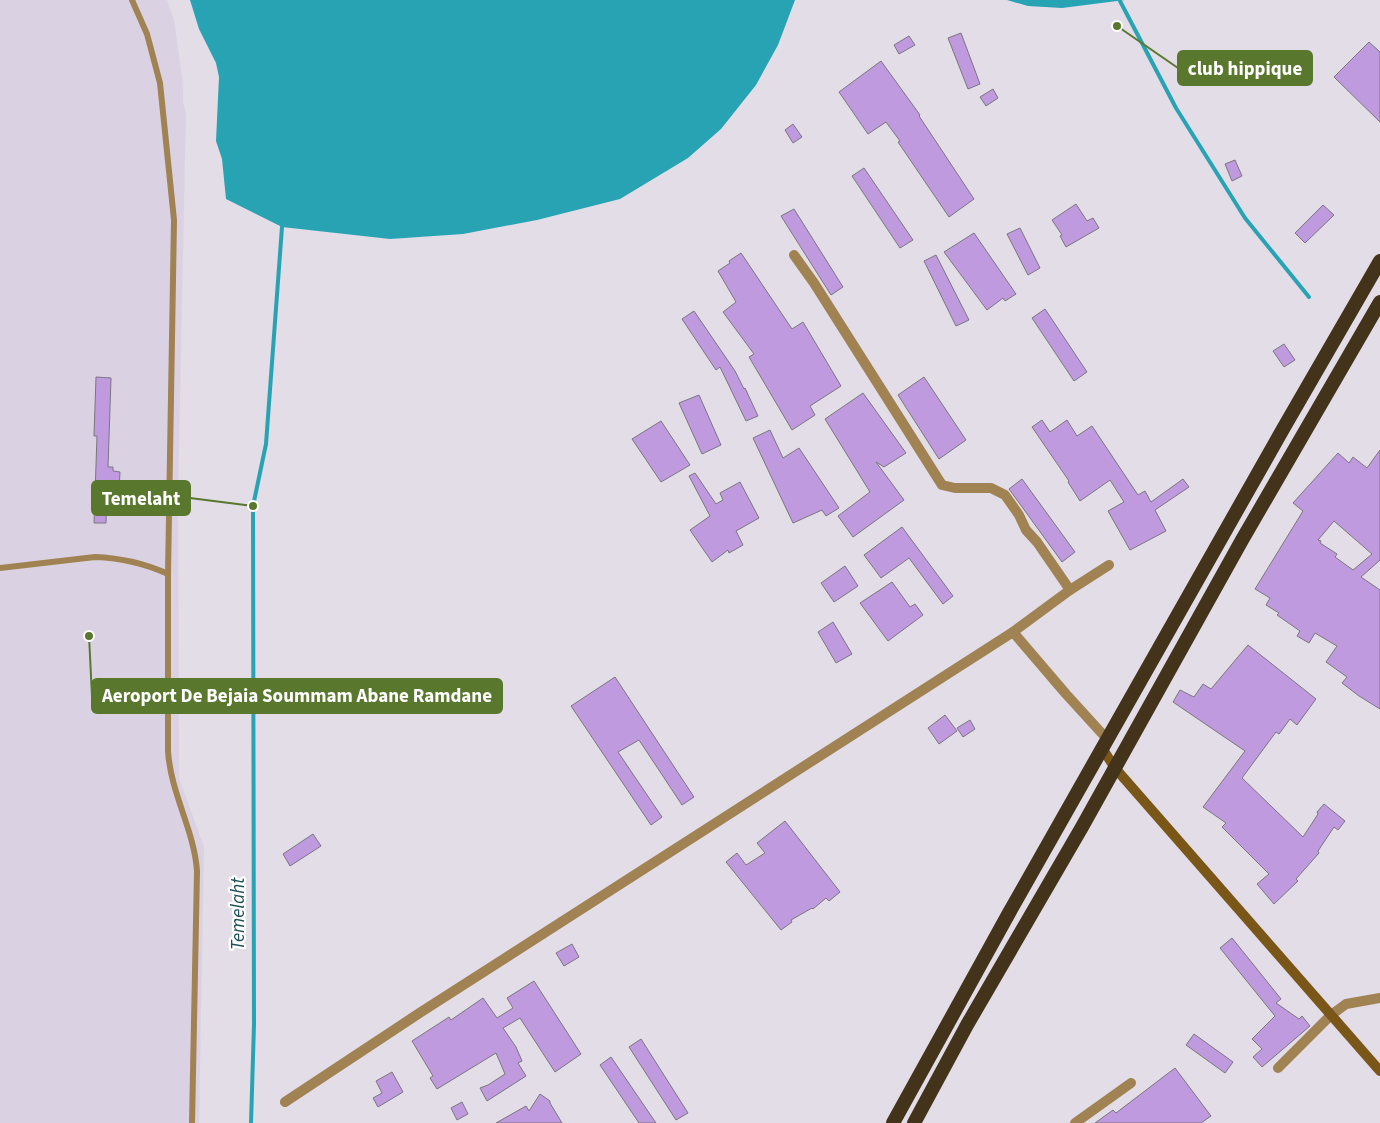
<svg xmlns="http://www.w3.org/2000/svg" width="1380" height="1123" viewBox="0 0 1380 1123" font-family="'Source Sans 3',sans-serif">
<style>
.built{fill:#dad2e2}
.water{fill:#28a3b4}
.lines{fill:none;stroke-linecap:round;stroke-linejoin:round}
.stream{stroke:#28a3b4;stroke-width:4}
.building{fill:#c09ade;stroke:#7a767e;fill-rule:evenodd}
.service{stroke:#a08253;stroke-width:6}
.minor{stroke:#a08253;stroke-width:10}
.secondary{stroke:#7a5718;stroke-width:10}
.trunk{stroke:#42331a;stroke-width:14}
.labels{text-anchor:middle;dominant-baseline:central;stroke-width:4.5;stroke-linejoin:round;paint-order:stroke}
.water-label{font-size:19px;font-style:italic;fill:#1e5057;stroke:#fff}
.leader{fill:none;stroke:#59782e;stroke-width:2}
.callout-dot{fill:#59782e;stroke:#fff;stroke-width:2}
.callout{fill:#59782e;stroke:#59782e;stroke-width:2}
.callout-label{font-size:19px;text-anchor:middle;font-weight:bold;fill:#fff}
</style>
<rect width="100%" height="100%" fill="#e2dde6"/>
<!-- built -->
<polygon class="built" points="0,0 167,0 174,20 183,84 183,103 186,113 178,494 179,778 204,847 199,1123 0,1123"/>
<!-- water -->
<g class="water">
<polygon points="190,0 795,0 778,45 756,85 721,129 688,158 620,199 537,220 463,234 390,239 282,227 226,199 222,159 216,141 219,77 216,63 199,29"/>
<polygon points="1007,0 1125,0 1062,8 1028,6"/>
</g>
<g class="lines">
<!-- stream -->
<g class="stream">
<polyline points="1120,1 1176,108 1245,218 1309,297"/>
<polyline points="251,1123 254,1024 253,506 266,444 282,227"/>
</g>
</g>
<!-- building -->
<g class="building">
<polygon points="961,33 980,84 968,89 948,38"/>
<polygon points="909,36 915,45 899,54 894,45"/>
<polygon points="1369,42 1380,52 1380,122 1334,77"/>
<polygon points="881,61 920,115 919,116 974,199 949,217 898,142 900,141 886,122 868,134 839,92"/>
<polygon points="993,89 998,98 986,106 980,97"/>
<polygon points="793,124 802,137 793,143 785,130"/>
<polygon points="1235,160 1242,176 1232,181 1225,164"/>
<polygon points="864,168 913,240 900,248 852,176"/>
<polygon points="1076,204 1087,221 1093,218 1099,228 1066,247 1060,236 1062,235 1052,220"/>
<polygon points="1323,205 1334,215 1305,243 1295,233"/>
<polygon points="794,209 843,287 831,295 781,216"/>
<polygon points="1020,228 1040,268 1028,275 1007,234"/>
<polygon points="974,233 1016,294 1005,301 1003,298 987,310 944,252"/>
<polygon points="741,253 792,329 803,322 841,386 810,406 815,415 792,430 749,357 754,354 723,312 736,302 718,271 730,263 729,261"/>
<polygon points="936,255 969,320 956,326 924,261"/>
<polygon points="1045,309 1087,372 1074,381 1032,318"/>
<polygon points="694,311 735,371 744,389 745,388 758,416 746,421 720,367 716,370 682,319"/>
<polygon points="1284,344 1295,360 1284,367 1273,351"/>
<polygon points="96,377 111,378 108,467 113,467 113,471 120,472 119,491 107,490 106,523 94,523 97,436 94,436"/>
<polygon points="924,377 966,440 939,459 898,395"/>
<polygon points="863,393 906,453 884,467 876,462 904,500 853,537 838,516 870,492 825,419"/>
<polygon points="699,395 721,445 702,454 679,403"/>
<polygon points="1042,420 1050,432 1067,420 1077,436 1092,426 1138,495 1145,491 1151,502 1183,479 1189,487 1155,510 1166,531 1130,550 1108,511 1124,502 1110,480 1080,501 1068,482 1069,481 1032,427"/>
<polygon points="661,421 690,465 661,482 632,439"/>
<polygon points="770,430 783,458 799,448 839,508 826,516 822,510 793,523 753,438"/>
<path d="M1380,450V560L1361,577L1380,590V709L1359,696L1342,683L1347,677L1326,662L1337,646L1315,633L1309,643L1297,636L1300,631L1277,615L1279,613L1266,605L1270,598L1255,589L1303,511L1293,503L1338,453L1349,463L1353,457L1367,468ZM1334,521L1372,554L1353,570L1335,557L1337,554L1320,543L1321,541L1318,540Z"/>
<polygon points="695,473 716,504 723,500 720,493 740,482 759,518 736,531 743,545 729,553 728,550 712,562 690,530 710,516 689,476"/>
<polygon points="1022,479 1075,552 1062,562 1009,489"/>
<polygon points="902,527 953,596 943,604 909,558 881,578 864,555"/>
<polygon points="845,566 858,586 834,602 821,583"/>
<polygon points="892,582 910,607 915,604 923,615 888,641 860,603"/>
<polygon points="833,622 852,654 836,663 818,632"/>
<polygon points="1248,645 1316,699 1297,725 1290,719 1279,734 1276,732 1242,778 1303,837 1318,814 1317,812 1324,804 1345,821 1338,830 1334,827 1318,851 1319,853 1296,879 1298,881 1274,904 1257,884 1269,874 1222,827 1226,823 1203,807 1245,751 1173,702 1180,690 1194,697 1203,684 1211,689"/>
<polygon points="615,677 694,797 682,805 639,740 618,752 662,817 651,825 571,706"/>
<polygon points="945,715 957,731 939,744 928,728"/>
<polygon points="970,720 975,729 963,737 957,728"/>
<polygon points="785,821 840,892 829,901 826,898 813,909 812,908 791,920 792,922 781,930 726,862 737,853 746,865 765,853 757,843"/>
<polygon points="313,834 321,846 290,866 283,854"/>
<polygon points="1232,938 1281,999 1276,1003 1299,1019 1302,1016 1310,1026 1262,1067 1253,1057 1262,1049 1252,1039 1275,1016 1220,948"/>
<polygon points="572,944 579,957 564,966 556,953"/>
<polygon points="534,981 581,1054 555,1072 520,1018 503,1028 516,1047 522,1061 518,1063 526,1076 487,1101 480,1088 488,1085 505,1074 496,1053 437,1089 430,1078 433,1076 412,1041 449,1017 451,1020 483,998 497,1018 513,1008 507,998"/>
<polygon points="1194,1034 1233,1062 1225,1073 1186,1045"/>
<polygon points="641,1039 688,1113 676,1120 629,1047"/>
<polygon points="611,1057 656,1123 639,1123 600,1065"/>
<polygon points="1175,1068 1211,1116 1201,1123 1095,1123 1113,1110 1116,1113"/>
<polygon points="392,1072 403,1092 378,1107 373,1098 382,1093 376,1081"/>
<polygon points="540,1094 550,1101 550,1103 562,1123 496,1123 526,1106 529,1111"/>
<polygon points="462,1102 468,1114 457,1120 451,1108"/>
</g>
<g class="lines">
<!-- service -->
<g class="service">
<path d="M132,0L147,34L160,83L174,220L168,574V751C171,795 194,829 197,871L192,1123"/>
<path d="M0,568L95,557C121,558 144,563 168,574"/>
</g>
<!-- minor -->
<g class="minor">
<polyline points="794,255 814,283 942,485 955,488 991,488 1005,495 1019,515 1026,530 1037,542 1070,590"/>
<polyline points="1013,632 1066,694 1107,739"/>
<polyline points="1278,1068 1331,1015 1346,1004 1380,998"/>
<polyline points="285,1102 418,1014 1013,632 1070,590 1109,565"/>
<polyline points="1075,1123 1131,1083"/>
</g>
<!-- secondary -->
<polyline class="secondary" points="1102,748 1115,768 1380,1071"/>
<!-- trunk -->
<g class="trunk">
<polyline points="893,1123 1009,913 1283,429 1380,261"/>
<polyline points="914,1123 967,1025 1082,827 1242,540 1380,302"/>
</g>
</g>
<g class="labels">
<!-- water labels -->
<g class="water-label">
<text transform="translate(238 914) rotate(-90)">Temelaht</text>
</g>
</g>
<!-- callouts -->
<path class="leader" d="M1117 26L1178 68M253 506L190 498M89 636L92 696"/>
<g class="callout-dot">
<circle cx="1117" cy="26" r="5"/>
<circle cx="253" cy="506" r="5"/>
<circle cx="89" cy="636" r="5"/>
</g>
<g class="callout">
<rect x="1178" y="51" width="134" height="34" rx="5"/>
<rect x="92" y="481" width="98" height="34" rx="5"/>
<rect x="92" y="679" width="410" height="34" rx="5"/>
</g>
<g class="callout-label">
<text x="1245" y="75">club hippique</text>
<text x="141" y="505">Temelaht</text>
<text x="297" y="702">Aeroport De Bejaia Soummam Abane Ramdane</text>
</g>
</svg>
